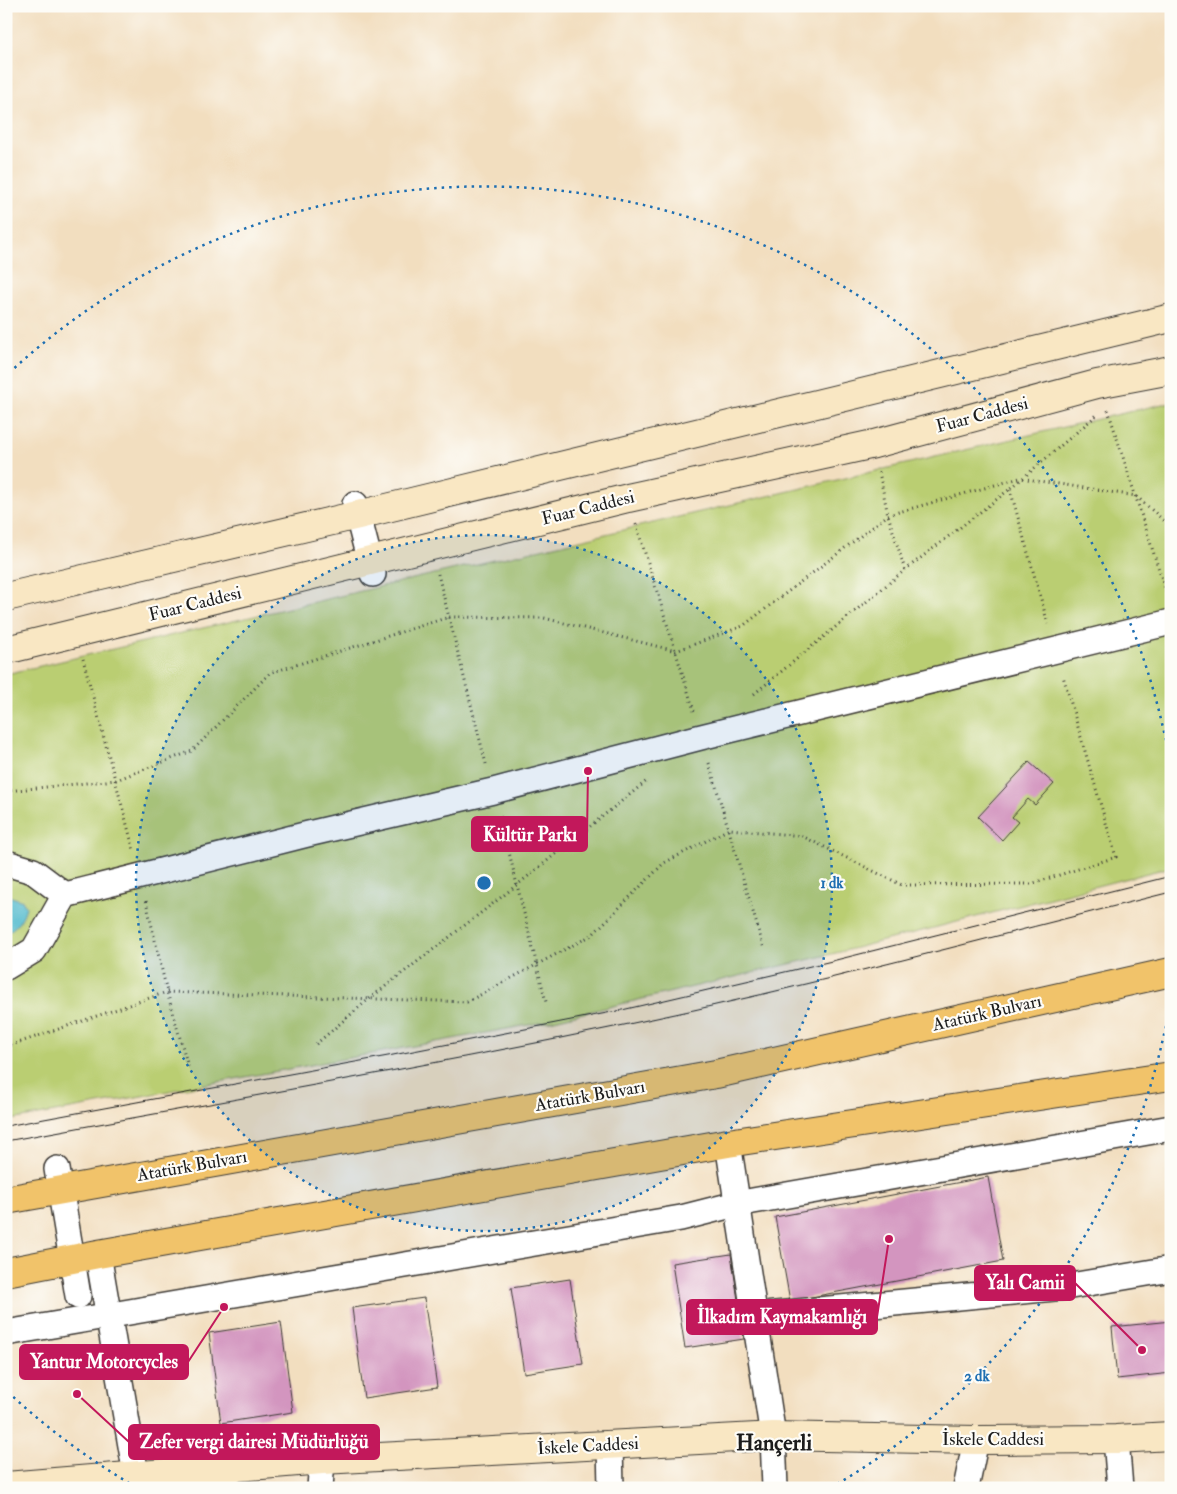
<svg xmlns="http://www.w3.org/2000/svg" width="1177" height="1494" viewBox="0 0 1177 1494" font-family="'IM FELL Double Pica',serif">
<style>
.green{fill:#bace72;stroke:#6b7547}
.water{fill:#51bace;stroke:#366b75}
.building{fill:#d395bf}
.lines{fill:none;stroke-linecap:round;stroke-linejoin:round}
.street-casing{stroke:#3c3934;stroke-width:28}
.secondary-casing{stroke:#3c3934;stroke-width:30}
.primary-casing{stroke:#3c3934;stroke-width:30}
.path{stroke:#3c3934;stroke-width:3;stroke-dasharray:1 4;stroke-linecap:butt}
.street{stroke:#fff;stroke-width:25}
.secondary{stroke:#f9e7c3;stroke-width:28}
.primary{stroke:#f1c36a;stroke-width:28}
.tram{stroke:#1c1c1c;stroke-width:1}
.ring{fill:none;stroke:#1f6fb2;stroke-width:2.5;stroke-dasharray:2.5 5}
.labels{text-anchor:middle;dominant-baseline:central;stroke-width:4.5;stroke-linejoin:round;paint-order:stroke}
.street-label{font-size:18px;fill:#1c1c1c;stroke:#fdfcf7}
.district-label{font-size:22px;font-weight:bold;fill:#1c1c1c;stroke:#fdfcf7}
.centre{fill:#1f6fb2;stroke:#fdfcf7;stroke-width:2.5}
.ring-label{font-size:15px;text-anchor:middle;font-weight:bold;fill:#1f6fb2;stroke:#fdfcf7;stroke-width:4.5;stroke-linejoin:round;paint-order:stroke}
.leader{fill:none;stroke:#c2185b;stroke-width:2}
.callout-dot{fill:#c2185b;stroke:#fdfcf7;stroke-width:2}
.callout{fill:#c2185b;stroke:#c2185b;stroke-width:2}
.callout-label{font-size:19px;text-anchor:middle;font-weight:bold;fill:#fff}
</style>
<rect width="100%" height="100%" fill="#fdfcf7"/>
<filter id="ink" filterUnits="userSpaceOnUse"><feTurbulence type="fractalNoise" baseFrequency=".02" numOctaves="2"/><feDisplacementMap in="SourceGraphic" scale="10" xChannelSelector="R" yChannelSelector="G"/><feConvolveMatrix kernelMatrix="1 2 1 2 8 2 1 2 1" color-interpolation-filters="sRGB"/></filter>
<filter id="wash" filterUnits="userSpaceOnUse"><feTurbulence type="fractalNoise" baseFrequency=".0096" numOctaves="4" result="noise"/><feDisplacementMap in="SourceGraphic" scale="20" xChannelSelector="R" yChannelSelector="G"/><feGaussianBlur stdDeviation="1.12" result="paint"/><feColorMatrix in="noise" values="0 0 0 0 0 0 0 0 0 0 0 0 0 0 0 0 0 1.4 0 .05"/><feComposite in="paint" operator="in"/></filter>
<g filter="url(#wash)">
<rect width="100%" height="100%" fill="#f2debf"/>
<!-- green -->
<polygon class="green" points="1171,402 1171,867 840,952 550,1021 6,1121 6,674"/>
<!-- water -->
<path class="water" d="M6,895L23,901L26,907C23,919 17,927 6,933Z"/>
<g id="blocks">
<!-- building -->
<g class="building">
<polygon points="1029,762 1054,784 1035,805 1028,799 1012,817 1018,822 1002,840 978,817"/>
<polygon points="988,1177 1003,1261 790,1301 775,1217"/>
<polygon points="731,1254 744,1339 685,1348 672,1263"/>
<polygon points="570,1279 583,1364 524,1373 511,1288"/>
<polygon points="424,1298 437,1387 364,1398 352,1308"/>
<polygon points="1171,1321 1171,1373 1117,1379 1112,1327"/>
<polygon points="281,1322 293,1412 221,1423 209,1333"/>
</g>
</g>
</g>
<g filter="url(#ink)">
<use href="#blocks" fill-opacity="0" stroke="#3c3934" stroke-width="1"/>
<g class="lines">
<!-- street casing -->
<g class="street-casing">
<g id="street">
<polyline points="355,504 373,574"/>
<polyline points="6,863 33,871 65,895"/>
<polyline points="6,967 34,950 65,895 308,834 493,791 701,737 1171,622"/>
<polyline points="728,1143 773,1436 775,1488"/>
<polyline points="57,1169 78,1296"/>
<polyline points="98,1254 136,1475"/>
<polyline points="755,1316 1065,1287 1171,1269"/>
<polyline points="6,1333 681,1218 736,1204 1171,1128"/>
<polyline points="1116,1439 1120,1488"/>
<polyline points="610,1445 611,1488"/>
<polyline points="320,1488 322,1460"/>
<polyline points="966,1488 976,1440"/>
</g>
</g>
<!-- secondary casing -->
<g class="secondary-casing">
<g id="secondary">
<polyline points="6,597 358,515 1171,318"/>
<polyline points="6,650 628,498 874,444 1097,384 1171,370"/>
<polyline points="6,1486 322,1460 773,1436 976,1440 1116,1439 1171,1436"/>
</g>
</g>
<!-- primary casing -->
<g class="primary-casing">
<g id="primary">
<polyline points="6,1200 716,1074 1171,972"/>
<polyline points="6,1272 98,1254 728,1143 1171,1076"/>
</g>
</g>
<!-- path -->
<g class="path">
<polyline points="1108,410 1167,595"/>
<polyline points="879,472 888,515 905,570"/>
<polyline points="1010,489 1048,624"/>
<polyline points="636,524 694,711"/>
<polyline points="438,574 486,764"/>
<polyline points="83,659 134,851"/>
<polyline points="754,694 905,570 1010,489 1098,414"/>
<polyline points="709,763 764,949"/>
<polyline points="6,791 116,780 192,751 270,673 449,617 544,618 676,651 743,626 888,515 1020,478 1136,496 1171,527"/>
<polyline points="500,816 546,1002"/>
<polyline points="146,901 167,992 189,1070"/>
<polyline points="316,1044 369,999 517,885 648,780"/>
<polyline points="6,1047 167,992 467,1002 592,935 664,863 729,829 802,836 902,885 1031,884 1116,857 1063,676"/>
</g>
<!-- street -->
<use href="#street" class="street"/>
<!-- secondary -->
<use href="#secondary" class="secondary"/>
<!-- primary -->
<use href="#primary" class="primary"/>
<!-- tram -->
<g class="tram">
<polyline points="6,1126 388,1056 622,1010 832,961 1171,876"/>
<path d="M6,1141C212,1103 419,1068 624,1025C808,987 989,937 1171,892"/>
</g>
</g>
</g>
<!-- distance rings -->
<circle cx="484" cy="883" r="348" fill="#1f6fb2" fill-opacity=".12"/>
<g class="ring">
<circle cx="484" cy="883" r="348"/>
<path d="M1170 1004A697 697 0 0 1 832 1487M136 1487A697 697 0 0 1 9 1393M9 373A697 697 0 0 1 1170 762"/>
</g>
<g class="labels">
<!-- street labels -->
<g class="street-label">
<text transform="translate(982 415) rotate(-15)">Fuar Caddesi</text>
<text transform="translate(588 508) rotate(-14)">Fuar Caddesi</text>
<text transform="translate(195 604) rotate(-14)">Fuar Caddesi</text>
<text transform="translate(987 1013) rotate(-13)">Atatürk Bulvarı</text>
<text transform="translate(590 1096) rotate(-10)">Atatürk Bulvarı</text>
<text transform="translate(192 1166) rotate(-10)">Atatürk Bulvarı</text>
<text x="993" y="1439">İskele Caddesi</text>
<text transform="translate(588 1446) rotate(-3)">İskele Caddesi</text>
</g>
<!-- district labels -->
<g class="district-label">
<text x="774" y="1443">Hançerli</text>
</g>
</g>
<circle cx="484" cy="883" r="8" class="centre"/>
<g class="ring-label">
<text x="832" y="888">1 dk</text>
<text x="977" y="1381">2 dk</text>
</g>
<!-- callouts -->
<path class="leader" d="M588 771L587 834M1142 1350L1075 1283M889 1239L877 1317M224 1307L188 1362M77 1394L129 1442"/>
<g class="callout-dot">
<circle cx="588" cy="771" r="5"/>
<circle cx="1142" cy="1350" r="5"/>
<circle cx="889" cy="1239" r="5"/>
<circle cx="224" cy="1307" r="5"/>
<circle cx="77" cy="1394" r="5"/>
</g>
<g class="callout">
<rect x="472" y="817" width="115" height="34" rx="5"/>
<rect x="975" y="1266" width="100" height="34" rx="5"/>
<rect x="687" y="1300" width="190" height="34" rx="5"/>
<rect x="20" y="1345" width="168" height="34" rx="5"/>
<rect x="129" y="1425" width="250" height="34" rx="5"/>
</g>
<g class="callout-label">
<text x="530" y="841">Kültür Parkı</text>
<text x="1025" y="1289">Yalı Camii</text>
<text x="782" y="1323">İlkadım Kaymakamlığı</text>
<text x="104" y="1368">Yantur Motorcycles</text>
<text x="254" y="1448">Zefer vergi dairesi Müdürlüğü</text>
</g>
<!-- margin -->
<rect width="1177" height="1494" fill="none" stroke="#fdfcf7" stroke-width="25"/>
</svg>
